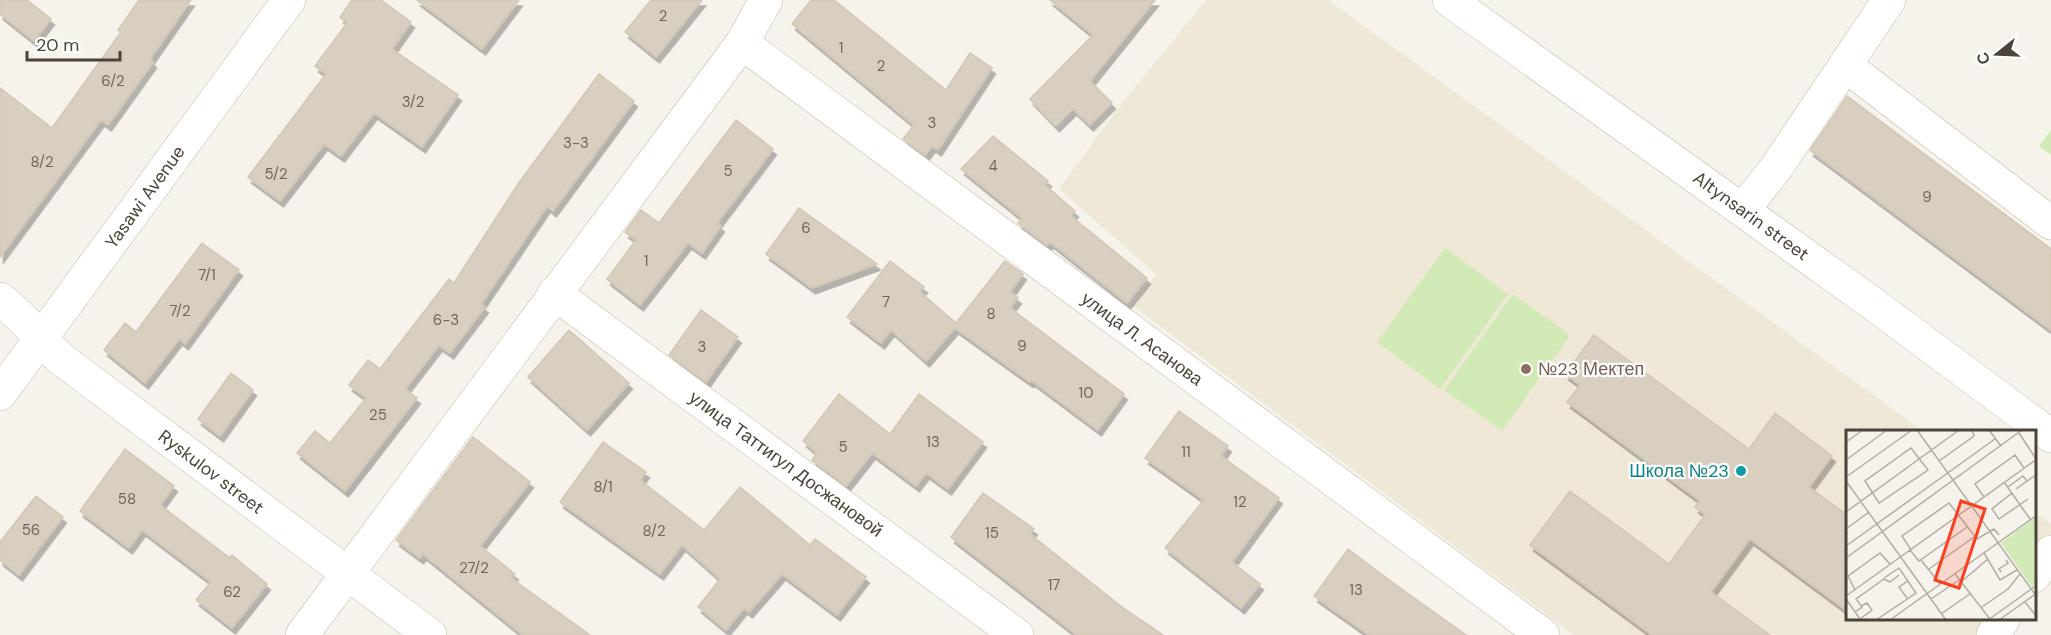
<svg xmlns="http://www.w3.org/2000/svg" width="2051" height="635" viewBox="0 0 2051 635" font-family="'DM Sans',sans-serif">
<style>
.education{fill:#efe8d6}
.green{fill:#d2eab5}
.building{fill:#d8cfc1;stroke:#d3c7b4;stroke-width:1.5;filter:url(#shadow)}
.lines{fill:none;stroke-linecap:round;stroke-linejoin:round}
.minor-casing{stroke:#c2bbae;stroke-width:34}
.minor{stroke:#fff;stroke-width:33}
.education-dot{fill:#8d6e63;stroke:#fff;stroke-width:2}
.culture-dot{fill:#0f9aa8;stroke:#fff;stroke-width:2}
.labels{text-anchor:middle;dominant-baseline:central;stroke-width:4.5;stroke-linejoin:round;paint-order:stroke}
.number-label{font-size:15px;fill:#6e675b}
.street-label{font-size:18px;fill:#4b4439;stroke:#fff}
.education-label{font-size:18px;fill:#785e54;stroke:#fff;text-anchor:start}
.culture-label{font-size:18px;fill:#0d838f;stroke:#fff;text-anchor:end}
.inset-road{fill:none;stroke:#b2ada4;stroke-width:1.5}
.view{fill:#fc3f1d;fill-opacity:0.15;stroke:#fc3f1d;stroke-width:3}
.inset-edge{fill:none;stroke:#4b4439;stroke-width:3}
</style>
<defs>
<filter id="shadow"><feDropShadow dx="3.5" dy="6" stdDeviation="0" flood-color="#0004"/></filter>
</defs>
<rect width="100%" height="100%" fill="#f6f3ec"/>
<!-- education -->
<g class="education">
<polygon points="1206,0 1328,0 1923,431 1847,431 1847,618 1988,619 1976,635 1574,635 1133,306 1156,274 1059,189 1123,102"/>
<polygon points="2034,512 2051,524 2051,534 2035,556"/>
</g>
<!-- green -->
<g class="green">
<polygon points="2051,130 2051,155 2039,146"/>
<polygon points="1445,248 1508,294 1440,389 1377,342"/>
<polygon points="1513,294 1570,335 1502,431 1444,390"/>
</g>
<!-- building -->
<g class="building">
<polygon points="0,0 27,0 51,19 34,41 0,14"/>
<polygon points="139,0 191,0 150,59 153,62 108,125 101,120 0,257 0,88 52,128 121,32 118,30"/>
<polygon points="352,0 381,0 411,22 392,49 458,95 422,147 374,113 341,156 324,144 280,201 248,177 326,74 315,66 347,23 340,17"/>
<polygon points="417,0 519,0 482,49"/>
<polygon points="651,0 702,0 656,57 625,32"/>
<polygon points="811,0 834,0 946,90 970,53 992,68 938,150 932,146 925,155 903,139 914,125 792,24"/>
<polygon points="1050,0 1155,0 1090,81 1112,103 1090,125 1073,109 1056,126 1030,99 1093,35"/>
<polygon points="599,74 634,101 553,211 547,206 481,304 485,307 450,353 439,345 405,389 417,398 345,491 297,453 315,431 330,443 366,398 349,385 368,360 380,369 449,279 454,283 518,184"/>
<polygon points="1847,96 2051,249 2051,330 1810,150"/>
<polygon points="736,120 773,149 717,223 721,226 702,253 688,243 640,305 607,279 636,240 625,232 641,210 659,223"/>
<polygon points="993,136 1048,181 1045,185 1075,211 1071,216 1147,278 1127,303 1050,242 1047,245 1018,223 1022,218 961,169"/>
<polygon points="799,208 877,264 812,288 766,254"/>
<polygon points="202,243 239,270 185,344 179,339 145,383 104,350 125,323 136,332"/>
<polygon points="890,261 924,287 920,292 956,323 1005,261 1023,274 1010,292 1018,298 1010,308 1124,394 1098,430 1031,380 1030,382 955,328 926,361 891,330 881,343 847,317"/>
<polygon points="701,310 738,337 706,382 669,355"/>
<polygon points="569,330 629,383 587,430 528,377"/>
<polygon points="1594,335 1749,449 1775,413 1832,456 1809,487 1847,515 1847,611 1750,539 1711,592 1770,635 1652,635 1530,545 1570,491 1669,564 1705,515 1695,507 1700,501 1567,402 1580,385 1565,374"/>
<polygon points="231,373 253,390 220,436 198,419"/>
<polygon points="839,394 890,434 919,394 983,442 948,489 926,473 916,486 872,453 846,486 812,460 817,453 803,441"/>
<polygon points="1179,411 1228,446 1221,456 1279,498 1232,562 1260,584 1241,608 1165,548 1204,500 1145,458"/>
<polygon points="473,437 530,482 480,546 515,574 511,578 590,635 523,635 423,554 420,558 396,540"/>
<polygon points="603,442 646,472 640,480 704,530 740,487 810,545 815,539 866,577 837,615 782,574 749,612 744,608 726,630 698,607 720,579 682,545 660,574 560,502"/>
<polygon points="125,449 174,486 160,505 230,558 232,555 267,584 232,628 196,600 211,582 142,530 129,548 80,511"/>
<polygon points="983,493 1034,529 1030,534 1122,607 1163,635 1077,635 951,537"/>
<polygon points="36,496 63,517 19,575 0,560 0,542"/>
<polygon points="1348,549 1396,585 1466,635 1369,635 1314,596"/>
</g>
<g class="lines">
<!-- minor casing -->
<g class="minor-casing">
<g id="minor">
<polyline points="1449,0 1876,306 2051,436"/>
<polyline points="742,43 1543,635"/>
<polyline points="1845,65 2051,223"/>
<polyline points="1743,210 1776,168 1889,0"/>
<polyline points="554,293 1017,635"/>
<path d="M0,299C25,318 39,338 61,359L430,635"/>
<polyline points="0,394 289,0"/>
<polyline points="2034,576 2051,552"/>
<polyline points="302,635 742,43 766,0"/>
<polyline points="1993,635 2004,618"/>
</g>
</g>
<!-- minor -->
<use href="#minor" class="minor"/>
</g>
<!-- markers -->
<circle class="education-dot" cx="1526" cy="369" r="6"/>
<circle class="culture-dot" cx="1741" cy="471" r="6"/>
<g class="labels">
<!-- number labels -->
<g class="number-label">
<text x="663" y="16">2</text>
<text x="841" y="48">1</text>
<text x="881" y="66">2</text>
<text x="113" y="81">6/2</text>
<text x="413" y="102">3/2</text>
<text x="932" y="123">3</text>
<text x="576" y="143">3-3</text>
<text x="42" y="162">8/2</text>
<text x="993" y="166">4</text>
<text x="728" y="171">5</text>
<text x="276" y="174">5/2</text>
<text x="1927" y="197">9</text>
<text x="806" y="228">6</text>
<text x="646" y="261">1</text>
<text x="207" y="275">7/1</text>
<text x="886" y="302">7</text>
<text x="180" y="311">7/2</text>
<text x="991" y="314">8</text>
<text x="446" y="320">6-3</text>
<text x="1022" y="346">9</text>
<text x="702" y="347">3</text>
<text x="1086" y="393">10</text>
<text x="378" y="415">25</text>
<text x="933" y="442">13</text>
<text x="843" y="447">5</text>
<text x="1186" y="452">11</text>
<text x="603" y="487">8/1</text>
<text x="127" y="499">58</text>
<text x="1240" y="502">12</text>
<text x="31" y="530">56</text>
<text x="654" y="531">8/2</text>
<text x="992" y="533">15</text>
<text x="474" y="568">27/2</text>
<text x="1054" y="585">17</text>
<text x="1356" y="590">13</text>
<text x="232" y="592">62</text>
</g>
<!-- street labels -->
<g class="street-label">
<text transform="translate(145 197) rotate(-54)">Yasawi Avenue</text>
<text transform="translate(1751 216) rotate(36)">Altynsarin street</text>
<text transform="translate(1142 339) rotate(36)">улица Л. Асанова</text>
<text transform="translate(786 464) rotate(36)">улица Таттигул Досжановой</text>
<text transform="translate(211 472) rotate(37)">Ryskulov street</text>
</g>
<!-- education labels -->
<g class="education-label">
<text x="1538" y="369">№23 Мектеп</text>
</g>
<!-- culture labels -->
<g class="culture-label">
<text x="1729" y="471">Школа №23</text>
</g>
</g>
<!-- overview -->
<g transform="translate(1846 430)">
<rect width="190" height="190" fill="#f6f3ec"/>
<path d="M190,87V153L186,157L155,113Z" fill="#d2eab5"/>
<path class="inset-road" d="M71,0L191,167M143,0L155,16M173,3L190,29M0,12L17,0M65,18L82,40L33,73L19,51ZM0,30L41,0M93,31L128,6L126,0M0,47L66,0M0,51L100,190M158,52L184,89M162,57L177,46L181,51M170,59L191,44M166,63L146,79L153,89L182,69M138,67L129,54L169,25L178,38M0,82L113,0M0,99L23,82M0,116L149,9M64,120L73,131L121,97M65,120L56,106L103,73L131,109L148,99L153,105M138,123L154,150L171,140M0,128L176,0M75,130L94,154M83,139L128,107M155,142L153,139L162,133L160,130M109,144L144,189M115,152L142,129M9,160L2,146L34,123L44,134M0,166L191,29M61,168L53,157L62,151M0,169L14,189M85,169L113,150M179,172L191,187M136,177L162,159L174,144M9,182L16,177L10,169L38,149L44,152L53,145M95,184L125,163M14,189L26,180L21,173L15,176M30,190L70,163L53,138L38,148M44,190L191,85M142,190L191,155M153,190L188,165"/>
<path class="view" d="M115,71L139,79L113,158L89,150Z"/>
<rect width="190" height="190" class="inset-edge"/>
</g>
<!-- north arrow -->
<g transform="translate(1997 54) rotate(252)" stroke="#ffffff" stroke-width="4.5" paint-order="stroke">
<path d="M0-4.5L10 22L0 15L-10 22Z" fill="#4b4439"/>
<text y="-9" font-size="16" font-weight="bold" text-anchor="middle" fill="#4b4439">С</text>
</g>
<!-- scale -->
<path d="M27 51v9h93v-9" fill="none" stroke="#4b4439" stroke-width="3"/>
<text x="36" y="51" font-size="18" fill="#4b4439" stroke="#ffffff" stroke-width="4.5" paint-order="stroke">20 m</text>
</svg>
